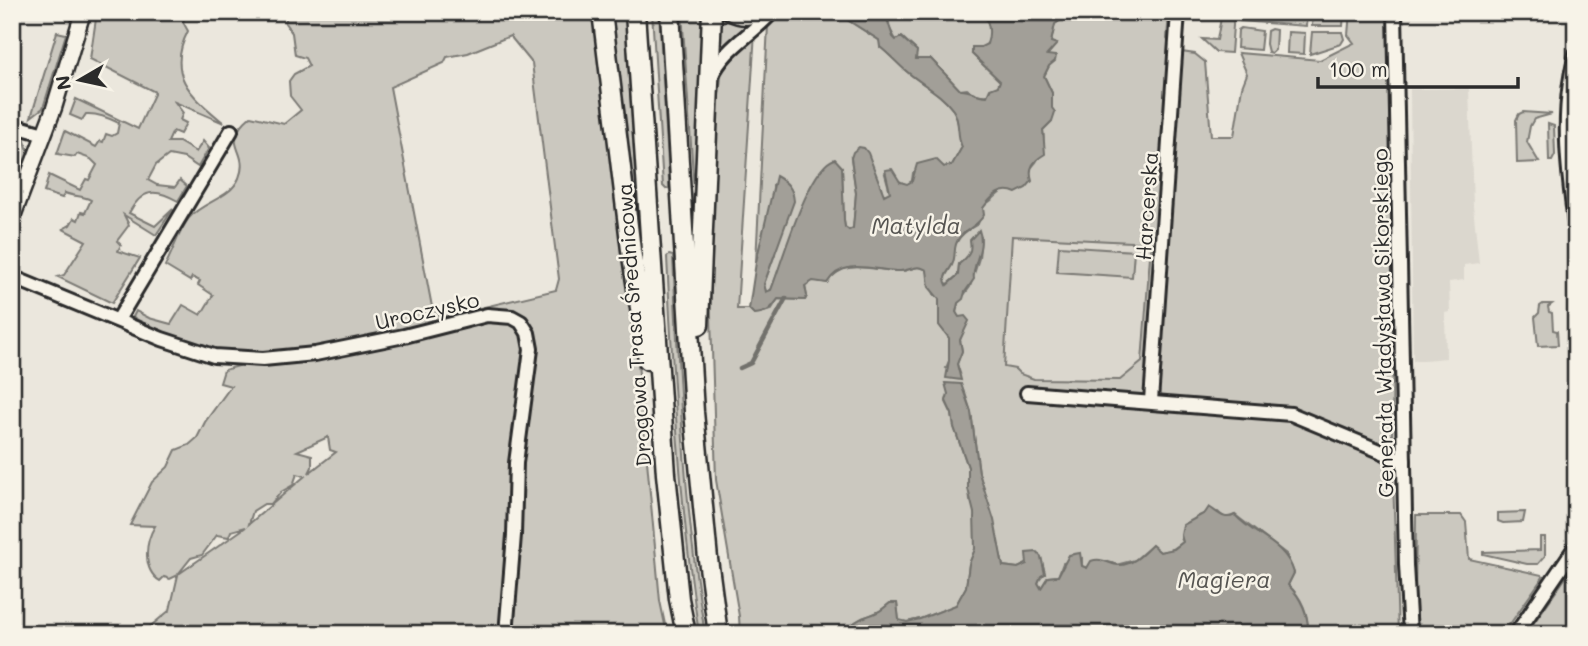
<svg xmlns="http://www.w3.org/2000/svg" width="1588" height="646" viewBox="0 0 1588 646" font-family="Mali,sans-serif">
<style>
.built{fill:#dbd7ce}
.green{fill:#cbc8bf;stroke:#7b7a75;stroke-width:2;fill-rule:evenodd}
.water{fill:#a29f98;stroke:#72716c;stroke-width:2}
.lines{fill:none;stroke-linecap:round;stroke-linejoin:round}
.stream{stroke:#72716c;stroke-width:4.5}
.minor-casing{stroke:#2b2b2b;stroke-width:18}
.tertiary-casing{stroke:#2b2b2b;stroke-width:19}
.secondary-casing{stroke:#2b2b2b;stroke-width:21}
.primary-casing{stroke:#2b2b2b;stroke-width:23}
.minor{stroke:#f7f3e8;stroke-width:12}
.tertiary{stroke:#f7f3e8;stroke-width:14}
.secondary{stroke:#f7f3e8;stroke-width:16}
.primary{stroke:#f7f3e8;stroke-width:18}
.rail-casing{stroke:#2b2b2b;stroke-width:7}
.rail{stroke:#f7f3e8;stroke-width:4.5;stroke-dasharray:13;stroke-linecap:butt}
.labels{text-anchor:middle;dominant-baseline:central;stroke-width:5;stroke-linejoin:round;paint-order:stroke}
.street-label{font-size:21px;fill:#2b2b2b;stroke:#f7f3e8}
.water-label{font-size:23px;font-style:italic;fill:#555451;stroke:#f7f3e8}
</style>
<rect width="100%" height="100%" fill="#ebe7dd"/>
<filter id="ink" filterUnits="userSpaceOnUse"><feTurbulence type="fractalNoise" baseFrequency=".0143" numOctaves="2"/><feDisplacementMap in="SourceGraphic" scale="14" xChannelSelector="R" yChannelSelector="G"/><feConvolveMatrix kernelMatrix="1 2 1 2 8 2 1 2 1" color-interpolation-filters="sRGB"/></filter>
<g filter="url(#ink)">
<!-- built -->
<g class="built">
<polygon points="1469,88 1473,206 1479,263 1464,265 1464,280 1449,282 1450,312 1445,313 1446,358 1413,361 1410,89"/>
<polygon points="1012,236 1151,243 1142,362 1120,380 1034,379 1003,367"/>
</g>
<!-- green -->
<g class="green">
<path d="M97,12H116L160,21L168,13L187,12L183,22L188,31C165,76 192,96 224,123L175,102L183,113L180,120L186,123L180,134L173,131L168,142H179L196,152L203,141L209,148L198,167L184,158L169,155L156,165L148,180L157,185L175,187L180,180L187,186L178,201C155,188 142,189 129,213L155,226L173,209L156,235L124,215L129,225L117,241L121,245L118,251L140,258L112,303L58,277L64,275L86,241L63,229L70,225L74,218L78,220L81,212L85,213L91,200C82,195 74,197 65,193L62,198L44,192L49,175L80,190L86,179L89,180L97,165L91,159L77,154L75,157L57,154L65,131L96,147L100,141L103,142L106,134L112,136L117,133L119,123C109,118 97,113 86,114L82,120L70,115L76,99L138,129L155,92L90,59Z"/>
<path d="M288,12H512L521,23L528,12H597L631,288L660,601L667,634H141L170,610L178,575L170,579L164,577L160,581C142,570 145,542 155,526L130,525L152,482L168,467L176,450L189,445L197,438L205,422L231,386L220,383L224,370L239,366L243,360C205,347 167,338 133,317L136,311L149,318L171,324L183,305L201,315L213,295L198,285L200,281L192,277L190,281L165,266C173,251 179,231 189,218C203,201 230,199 239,178C251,148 217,145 251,116L284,124L301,110L290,96L289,81L294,74L309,66L305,58L295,55L292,33L285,23ZM510,36L532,63L559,279L556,290L442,317L432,307L390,87L444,63L447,57L468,53ZM328,437L330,450L336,452L309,473L312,467V455L297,451ZM297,474L305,476L249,524L253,511L264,504H271L281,492L293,485ZM246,527L180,573H179L191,558L202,555L217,535L229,537L231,531Z"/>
<polygon points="609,12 625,12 637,197 633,193"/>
<polygon points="652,12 659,12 669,180 669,188 666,189 663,186"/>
<polygon points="682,12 706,12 698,191 694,189"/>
<polygon points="720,12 726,12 752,25 727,44 718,55"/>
<path d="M783,12H835L880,41V47C889,54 897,63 905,70C921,84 941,93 953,110C959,118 959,136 962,147L952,165L944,167L938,163L913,173L912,181L907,185L885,174L890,192L887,195L882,194L881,186L851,158L856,193L853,229L849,230L845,227L844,221L842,167L835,160L811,186L771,290L766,292L764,284L775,254L773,184V195L756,262L768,25Z"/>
<path d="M868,12H982C988,20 994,36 986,45C983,48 976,51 972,54L1000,81C994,99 981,98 967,89L960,90L931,59H915L917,51L902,37L896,40L890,29L888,18Z"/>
<path d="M1072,12H1169L1167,39L1175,51L1195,54L1205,62L1211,136H1234L1242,87L1247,74L1238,53L1320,60L1354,43L1348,35L1350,12H1388L1393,329L1392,446L1398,634H1308C1309,615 1302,597 1288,585L1294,573L1286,554L1235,515C1227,519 1224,518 1218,512C1196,513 1191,519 1181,538L1183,542L1173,549L1160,552L1152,545L1135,560L1116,565L1112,563L1087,568L1082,566V558L1063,563L1058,576L1048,577L1041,588L1038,583L1041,576L1045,574L1041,557L1018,568L1003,566L995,530H975V549L969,564L966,587L956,605L920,619L907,622L899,621L897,603H890C878,613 879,612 865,617C855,620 848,630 835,634H740L739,616L716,480L710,283L718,104L722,68L755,32L737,309H749L754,314L771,310L778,299L805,300L807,296L805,287L813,280L827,283C844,256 874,272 900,271C912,271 915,263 927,270L934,294L939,299V325L949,338V361L946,368L960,373L957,364L962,351L960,340L963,329L956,313L958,303L970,287L979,258L981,236L968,257L959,264L958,275L946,285L944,279L952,265L954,247L960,237L967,230L978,224C980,219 981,213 983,208C986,203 991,201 995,197C1017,176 1048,168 1043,130L1052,121V93L1044,76L1049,66L1047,55L1056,44L1051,43L1055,24ZM1012,236L1151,243L1142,362L1120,380L1034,379L1020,374L1015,369L1004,367ZM965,393L971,412L979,473L990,509L970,501L968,467L954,427L952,414L946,402L948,394Z"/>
<polygon points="1222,12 1234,12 1231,53 1216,52 1202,39 1217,40"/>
<polygon points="1241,12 1307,12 1306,26 1240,21"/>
<polygon points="1313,12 1344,12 1343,26 1312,26"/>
<polygon points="1241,28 1262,31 1260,50 1237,48 1238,30"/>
<polygon points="1271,29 1276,30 1275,50 1272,53 1268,52 1266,44 1267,31"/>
<polygon points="57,32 66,34 43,108 31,117"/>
<polygon points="1288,32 1305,33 1304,54 1287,53"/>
<polygon points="1312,32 1342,32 1344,39 1341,44 1310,54"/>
<polygon points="1523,112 1552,114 1534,119 1530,126 1527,142 1539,162 1517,163 1516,120 1519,114"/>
<polygon points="1548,124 1554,126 1555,155 1552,161 1549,161"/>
<polygon points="24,137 28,151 12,193 12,170"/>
<polygon points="1059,246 1134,251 1132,277 1057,272"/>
<path d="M669,255L673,256C679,382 684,510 705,634H699C680,509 673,383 667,257Z"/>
<polygon points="1543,304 1552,304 1548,307 1549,312 1552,313 1553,330 1557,331 1558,345 1538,346 1535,317 1539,313 1540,306"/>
<polygon points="1525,512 1523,522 1503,523 1498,521 1498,513"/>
<polygon points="1416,515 1461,515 1466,522 1469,559 1542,575 1543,577 1503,634 1419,634 1415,602"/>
<polygon points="1540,537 1545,537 1545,556 1538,564 1527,564 1483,554 1483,552 1540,550"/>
<polygon points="1576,563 1576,623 1571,634 1526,634"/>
</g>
<!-- water -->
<g class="water">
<path d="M835,12H868L877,16L885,13L893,37L896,40L901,37L917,51L916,59H931L960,90C970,89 976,96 987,96L990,89L998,86L1000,81L972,54V47H981L987,44C991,32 990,22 982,12L1072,13L1055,24L1051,42L1057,44L1047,55L1056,56L1055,61L1049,66L1044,76L1052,93V108L1055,112L1052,121L1043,130L1045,154C1033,161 1028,168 1032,181L1026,188L1016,193C1001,186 992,196 983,208L984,215C976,228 968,227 959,238C952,247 957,255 952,265C948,273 942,275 947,285L958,275L959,264C969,256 972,252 970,240L979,230C986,249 971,265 974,279L965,292L963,299L958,303L956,312L959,317L965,316L969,321L960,340L962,351L957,364L961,380L946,378L949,361V338L939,325V299L929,287L927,270C915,263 912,271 900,271C875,271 843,256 827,283L813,281L805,286L807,296L805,300L778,299C770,310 767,313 754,314L749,309L756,262L776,176C787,182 793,188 794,201L764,284L766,292L771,290C782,263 808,166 835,159L842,167L844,221L845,227L849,230L853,228L856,193L851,158L853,152L859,147L864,148L868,153L884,195L890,192L885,170L892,169L900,182L907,184L912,181L917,164L936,159L944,167L952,165L962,147C956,135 961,121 953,110C941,93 921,84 905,70C897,63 889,54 880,47L879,40Z"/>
<path d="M945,383L961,384L971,412L979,473L994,520L1003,566L1018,568L1027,564L1026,553L1037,552L1041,557L1045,574L1041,576L1038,583L1041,588L1048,577L1058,576L1069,555L1080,553L1082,566L1087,568L1091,561C1102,557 1108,564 1118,565C1132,566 1143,554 1152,545L1160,552L1174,549L1183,542L1181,535L1183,525L1205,513L1209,507C1219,513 1224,521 1235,515C1254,536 1286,543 1294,573L1288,585C1301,597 1309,615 1308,634H835C848,630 855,620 865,617C878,612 878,613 890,603H897L899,620L907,622L920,619L956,605L966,587L969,564L975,549L974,513L968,489V467L954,427L952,414L946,401L948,394Z"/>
</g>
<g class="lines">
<!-- stream -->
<polyline class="stream" points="740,368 751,363 786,298"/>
<!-- minor casing -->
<g class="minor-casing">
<g id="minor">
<polyline points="1395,12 1406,565 1410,634"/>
<path d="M1576,54C1560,113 1568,171 1576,231"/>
<path d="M711,77C724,48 752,35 772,12"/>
<polyline points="12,125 44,134"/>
<polyline points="12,277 162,339 214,356 263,359 315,354 404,336 487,315 512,317 521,322 528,333 531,349 516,463 514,535 506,634"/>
<polyline points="118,320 231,131"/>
<polyline points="1027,393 1291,414 1404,461"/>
<polyline points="1151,401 1178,12"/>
<polyline points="1516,634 1576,546"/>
</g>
</g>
<!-- tertiary casing -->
<g class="tertiary-casing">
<polyline id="tertiary" points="12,219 54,108 83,12"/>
</g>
<!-- secondary casing -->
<g class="secondary-casing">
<path id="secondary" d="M731,12C742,18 751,16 763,12"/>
</g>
<!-- primary casing -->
<g class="primary-casing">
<g id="primary">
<polyline points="602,12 631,250 648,360"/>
<polyline points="635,12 666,474 679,599 686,634"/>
<polyline points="670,12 694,412 708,559 718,634"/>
<polyline points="699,325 712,12"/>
</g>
</g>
<!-- minor -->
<use href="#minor" class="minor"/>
<!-- tertiary -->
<use href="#tertiary" class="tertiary"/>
<!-- secondary -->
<use href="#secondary" class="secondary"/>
<!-- primary -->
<use href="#primary" class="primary"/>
<!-- rail casing -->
<g class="rail-casing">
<polyline id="rail" points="1575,634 1576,633"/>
</g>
<!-- rail -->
<use href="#rail" class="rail"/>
</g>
</g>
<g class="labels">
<!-- street labels -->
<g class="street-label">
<text transform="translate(1146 206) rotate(-86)">Harcerska</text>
<text transform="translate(427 310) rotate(-13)">Uroczysko</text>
<text transform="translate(1382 323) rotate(-91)">Generała Władysława Sikorskiego</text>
<text transform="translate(633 325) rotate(-94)">Drogowa Trasa Średnicowa</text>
</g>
<!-- water labels -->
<g class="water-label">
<text x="916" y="225">Matylda</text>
<text x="1224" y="579">Magiera</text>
</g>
</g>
<!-- margin -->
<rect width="1588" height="646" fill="none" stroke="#f7f3e8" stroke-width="42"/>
<rect x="21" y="21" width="1546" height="604" fill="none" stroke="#2b2b2b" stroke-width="2.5" filter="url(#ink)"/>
<!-- north arrow -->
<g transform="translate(80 80) rotate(261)" stroke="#f7f3e8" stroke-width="5" paint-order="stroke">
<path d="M0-5L12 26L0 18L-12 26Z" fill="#2b2b2b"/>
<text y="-10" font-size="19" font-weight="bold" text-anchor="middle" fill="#2b2b2b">N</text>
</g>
<!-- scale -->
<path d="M1318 77v10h200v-10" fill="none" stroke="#2b2b2b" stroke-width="3.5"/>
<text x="1329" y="77" font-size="21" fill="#2b2b2b" stroke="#f7f3e8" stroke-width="5" paint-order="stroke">100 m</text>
</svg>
